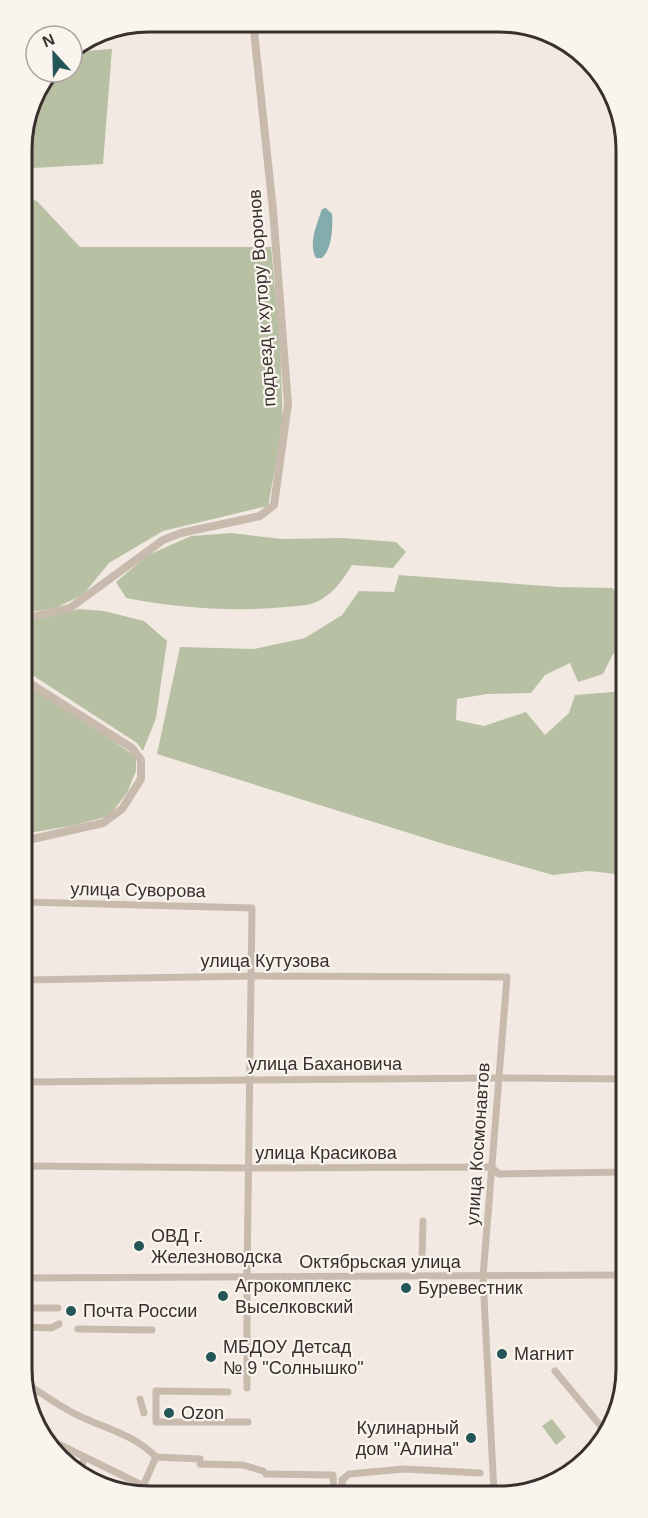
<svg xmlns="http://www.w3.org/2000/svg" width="648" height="1518" viewBox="0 0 648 1518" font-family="Helvetica,sans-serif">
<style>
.green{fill:#b7c0a3}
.water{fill:#83adac}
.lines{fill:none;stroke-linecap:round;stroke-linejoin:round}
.minor{stroke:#c9baae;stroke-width:7}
.tertiary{stroke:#c9baae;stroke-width:8}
.poi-dot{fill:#255657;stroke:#f9f4ee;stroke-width:2}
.labels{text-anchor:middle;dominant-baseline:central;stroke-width:4.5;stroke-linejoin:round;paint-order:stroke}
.street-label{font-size:18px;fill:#392f2c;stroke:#f9f4ee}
.poi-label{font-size:18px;fill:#392f2c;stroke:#f9f4ee;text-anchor:start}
.rim{fill:none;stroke:#392f2c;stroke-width:3}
</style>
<rect width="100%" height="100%" fill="#f2eae2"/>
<!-- green -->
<g class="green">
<polygon points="112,49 103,164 33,168 21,174 21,140 34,92 50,72 72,72 72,52"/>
<polygon points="21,195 37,201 80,247 271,247 280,343 283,427 268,506 163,531 109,563 83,595 55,608 23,613"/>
<path d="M232,533L282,539L343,538L396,542L406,552L393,568L352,565C342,581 332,596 314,603C306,606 295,606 286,607C233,612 178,608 126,598L116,582L148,555L191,536Z"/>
<polygon points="399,575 559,587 612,588 624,598 624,651 613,654 603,674 578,682 570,663 545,675 531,693 487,694 457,699 456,720 484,726 526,712 545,735 569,713 575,695 625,691 625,875 589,871 553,875 444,844 157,754 180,647 254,649 305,638 342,615 359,591 394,592"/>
<polygon points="79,609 104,611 144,621 167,641 156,718 143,751 137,743 23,669 23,623"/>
<polygon points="23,682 78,716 136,757 136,771 127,793 109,816 76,825 23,834"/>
<polygon points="552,1419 566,1437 556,1445 542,1426"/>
</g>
<!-- water -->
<path class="water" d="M326,208L332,214C333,227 332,249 322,258H316C308,244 317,224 322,209Z"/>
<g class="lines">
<!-- minor -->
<g class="minor">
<polyline points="24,902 252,908 247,1278 247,1388"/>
<polyline points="24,980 252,976 507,977 483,1277 494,1493"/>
<polyline points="24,1082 497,1078 626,1079"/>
<polyline points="25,1166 248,1168 491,1167 499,1174 626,1172"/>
<polyline points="422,1258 423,1221"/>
<polyline points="25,1278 626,1275"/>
<polyline points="25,1308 58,1308"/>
<polyline points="25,1327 51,1328 59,1324"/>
<polyline points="78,1329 152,1330"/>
<polyline points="555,1371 605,1431"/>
<path d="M25,1383C45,1395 65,1411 86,1419C111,1430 137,1437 156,1457"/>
<polyline points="228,1392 156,1391 156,1422 248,1422"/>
<polyline points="140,1399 144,1413"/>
<polyline points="46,1438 156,1492 166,1494"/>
<polyline points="200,1464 243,1465 263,1471"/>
<polyline points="81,1472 84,1457"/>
<polyline points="266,1474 333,1475 334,1494"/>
<polyline points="143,1486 156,1457 200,1459"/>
<polyline points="343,1494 342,1480 349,1474 404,1469 480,1473"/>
</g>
<!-- tertiary -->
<g class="tertiary">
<polyline points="23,619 70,608 163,540 181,533 260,516 274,505 288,404 273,210 253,22"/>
<polyline points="23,679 132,748 141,760 141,779 122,809 103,823 24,841"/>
</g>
</g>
<!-- markers -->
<g class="poi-dot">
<circle cx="139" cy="1246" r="6"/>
<circle cx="406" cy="1288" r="6"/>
<circle cx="223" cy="1296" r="6"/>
<circle cx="71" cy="1311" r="6"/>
<circle cx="502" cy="1354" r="6"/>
<circle cx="211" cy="1357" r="6"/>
<circle cx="169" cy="1413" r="6"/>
<circle cx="471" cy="1438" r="6"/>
</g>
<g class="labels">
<!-- street labels -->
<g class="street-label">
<text transform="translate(262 298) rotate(-94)">подъезд к хутору Воронов</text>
<text transform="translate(138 890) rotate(1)">улица Суворова</text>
<text x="265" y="961">улица Кутузова</text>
<text x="325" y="1064">улица Бахановича</text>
<text transform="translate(478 1144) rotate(-86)">улица Космонавтов</text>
<text x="326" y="1153">улица Красикова</text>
<text x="380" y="1262">Октябрьская улица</text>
</g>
<!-- poi labels -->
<g class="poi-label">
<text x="151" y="1236">ОВД г.<tspan x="151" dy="21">Железноводска</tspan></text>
<text x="235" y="1286">Агрокомплекс<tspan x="235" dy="21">Выселковский</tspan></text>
<text x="418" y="1288">Буревестник</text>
<text x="83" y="1311">Почта России</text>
<text x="223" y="1347">МБДОУ Детсад<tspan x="223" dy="21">№ 9 "Солнышко"</tspan></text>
<text x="514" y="1354">Магнит</text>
<text x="181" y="1413">Ozon</text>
<text x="459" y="1428" text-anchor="end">Кулинарный<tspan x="459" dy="21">дом "Алина"</tspan></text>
</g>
</g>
<!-- crop -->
<path d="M0 0H648V1518H0ZM149 32H499A117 117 0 0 1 616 149V1369A117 117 0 0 1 499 1486H149A117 117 0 0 1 32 1369V149A117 117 0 0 1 149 32Z" fill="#f9f4ee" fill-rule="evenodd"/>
<path class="rim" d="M149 32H499A117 117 0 0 1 616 149V1369A117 117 0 0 1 499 1486H149A117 117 0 0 1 32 1369V149A117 117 0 0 1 149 32Z"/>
<!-- north arrow -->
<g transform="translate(54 54) rotate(338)"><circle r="28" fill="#f9f4ee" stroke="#aca5a0" stroke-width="1.5"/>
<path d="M0-4.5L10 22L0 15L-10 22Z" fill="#255657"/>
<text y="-9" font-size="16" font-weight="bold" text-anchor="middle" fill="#392f2c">N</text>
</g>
</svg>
